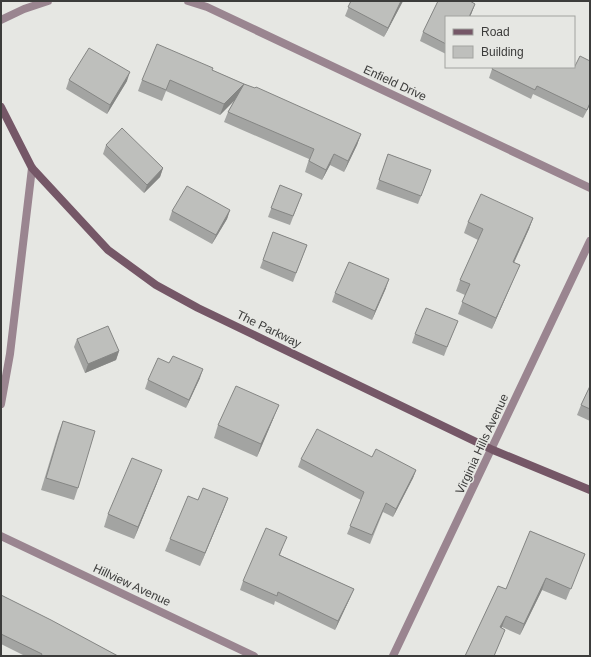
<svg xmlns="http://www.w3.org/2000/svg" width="591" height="657" viewBox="0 0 591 657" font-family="Arial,sans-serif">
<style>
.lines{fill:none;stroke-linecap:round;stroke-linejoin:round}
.street{stroke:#9a8590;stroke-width:8}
.secondary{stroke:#755767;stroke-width:8}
.wall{fill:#a3a4a2}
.shaded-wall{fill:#858684}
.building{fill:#bebfbc;stroke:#858684}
.labels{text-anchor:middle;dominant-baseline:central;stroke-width:3;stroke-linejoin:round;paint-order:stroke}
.street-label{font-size:12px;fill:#3c3c3b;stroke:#e6e7e3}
</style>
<rect width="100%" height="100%" fill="#e6e7e3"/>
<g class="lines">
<!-- street -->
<g class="street">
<polyline points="188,1 207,7 590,188"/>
<polyline points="1,20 24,9 48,1"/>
<polyline points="1,404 10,354 32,168"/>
<polyline points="1,536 254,656"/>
<polyline points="393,656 590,241"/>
</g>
<!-- secondary -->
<polyline class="secondary" points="1,107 32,168 108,250 156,285 198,308 493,450 590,490"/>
</g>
<!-- wall -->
<g class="wall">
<polygon points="351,1 403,1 384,37 345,16"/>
<polygon points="438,1 470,1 475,4 470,17 446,17 446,54 420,41 423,32"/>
<polygon points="492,69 590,105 583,118 533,94 531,99 489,78"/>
<polygon points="212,70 361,134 357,145 344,172 330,165 322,180 305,172 309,159 224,122 228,112 235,99 220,115 166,91 162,101 138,91 142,80"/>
<polygon points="69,80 127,81 107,114 66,89"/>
<polygon points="106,145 163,168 160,177 144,193 103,154"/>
<polygon points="388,154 431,170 418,204 376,189"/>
<polygon points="280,185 302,194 290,225 268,217"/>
<polygon points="230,210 227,219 212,244 169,220 172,211"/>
<polygon points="533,218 529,229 514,263 520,265 515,276 492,329 458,314 465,295 456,291 460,280 478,240 464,233 468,222"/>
<polygon points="273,232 307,245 293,282 260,268"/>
<polygon points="386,288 372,320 332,302 335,293"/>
<polygon points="454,330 444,356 412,343 415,334"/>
<polygon points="77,339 119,351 116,360 85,373 74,347"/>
<polygon points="200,378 186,408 145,389 148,380"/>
<polygon points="590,386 590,421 577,415 581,405"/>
<polygon points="274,417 257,457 214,438 218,425"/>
<polygon points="63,421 78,488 74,500 41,490 58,434"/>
<polygon points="372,457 416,470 413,478 393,517 383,512 370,544 347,534 361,500 298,467 301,459"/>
<polygon points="157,483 134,539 104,527 108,514"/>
<polygon points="228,498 223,511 200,566 165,551 170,539 198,500"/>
<polygon points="530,531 585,554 566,600 542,590 520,635 502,627 502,628 505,630 494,656 465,656 498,586 506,589"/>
<polygon points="283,546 280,555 354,589 350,598 335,630 275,601 274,605 240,590 243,581"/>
<polygon points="1,595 118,656 25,656 1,644"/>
</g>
<!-- shaded-wall -->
<g class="shaded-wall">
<polygon points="401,1 403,1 384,37 388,28"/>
<polygon points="475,4 472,12 470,17 469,17"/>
<polygon points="130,72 127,81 107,114 110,105"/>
<polygon points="244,84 240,95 220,115 224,104"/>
<polygon points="361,134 357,145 344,172 348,161"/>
<polygon points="334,154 330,165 322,180 326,170"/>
<polygon points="163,168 160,177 144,193 147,185"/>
<polygon points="230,210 227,219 212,244 216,235"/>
<polygon points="533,218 529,229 509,273 513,262"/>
<polygon points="520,265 515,276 492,329 496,318"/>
<polygon points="389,279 386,288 372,320 375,311"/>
<polygon points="119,351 116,360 85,373 88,364"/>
<polygon points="203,369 200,378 186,408 189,400"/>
<polygon points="279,405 274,417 257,457 261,444"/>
<polygon points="162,470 157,483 134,539 138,527"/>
<polygon points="416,470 413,478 393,517 396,509"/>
<polygon points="228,498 223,511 200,566 205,553"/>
<polygon points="546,578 542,590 520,635 524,624"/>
<polygon points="354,589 350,598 335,630 338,621"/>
<polygon points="506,616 502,627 496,638 500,627"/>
</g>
<!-- building -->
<g class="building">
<polygon points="351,1 401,1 388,28 348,7"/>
<polygon points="438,1 470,1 475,4 469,17 446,17 446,44 423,32"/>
<polygon points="157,44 213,68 212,70 244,84 224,104 170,80 166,90 142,80"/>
<polygon points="89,48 130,72 110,105 69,80"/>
<polygon points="580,56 590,61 590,103 587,110 537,86 535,90 492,69 493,67 573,67 574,68"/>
<polygon points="244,84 255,88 256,87 361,134 348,161 334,154 326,170 309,161 314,149 228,112"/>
<polygon points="122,128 163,168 147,185 106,145"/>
<polygon points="388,154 431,170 421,196 379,180"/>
<polygon points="280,185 302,194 293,216 271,208"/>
<polygon points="187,186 230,210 216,235 172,211"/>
<polygon points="481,194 533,218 513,262 520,265 496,318 462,302 470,284 460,280 483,229 468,222"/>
<polygon points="273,232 307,245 296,273 263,260"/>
<polygon points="349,262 389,279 375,311 335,293"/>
<polygon points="426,308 458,321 447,347 415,334"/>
<polygon points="108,326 119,351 88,364 77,339"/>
<polygon points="173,356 203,369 189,400 148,380 158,358 169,363"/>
<polygon points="236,386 279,405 261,444 218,425"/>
<polygon points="590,386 590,409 581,405"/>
<polygon points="63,421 95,431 78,488 46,478"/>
<polygon points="317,429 372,457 376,449 416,470 396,509 386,503 372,535 350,526 364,492 301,459"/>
<polygon points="132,458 162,470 138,527 108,514"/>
<polygon points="203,488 228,498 205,553 170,539 188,496 198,500"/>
<polygon points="266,528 287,537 279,555 354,589 338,621 278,592 277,596 243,581"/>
<polygon points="530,531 585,554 571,589 546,578 524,624 506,616 500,627 505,630 494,656 465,656 498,586 506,589"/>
<polygon points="1,595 51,620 118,656 41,656 42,654 1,634"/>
</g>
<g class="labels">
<!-- street labels -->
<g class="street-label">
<text transform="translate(395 83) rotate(25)">Enfield Drive</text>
<text transform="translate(269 329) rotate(26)">The Parkway</text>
<text transform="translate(482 444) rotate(-65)">Virginia Hills Avenue</text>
<text transform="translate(132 585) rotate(25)">Hillview Avenue</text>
</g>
</g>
<!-- border -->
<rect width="591" height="657" fill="none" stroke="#3c3c3b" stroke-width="4"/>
<!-- legend -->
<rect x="445" y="16" width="130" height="52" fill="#e6e7e3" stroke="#a2a3a0"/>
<rect x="453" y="29" width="20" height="6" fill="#755767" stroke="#a2a3a0"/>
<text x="481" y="36" font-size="12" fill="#3c3c3b">Road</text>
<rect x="453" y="46" width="20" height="12" fill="#bebfbc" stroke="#a2a3a0"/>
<text x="481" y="56" font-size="12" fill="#3c3c3b">Building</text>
</svg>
